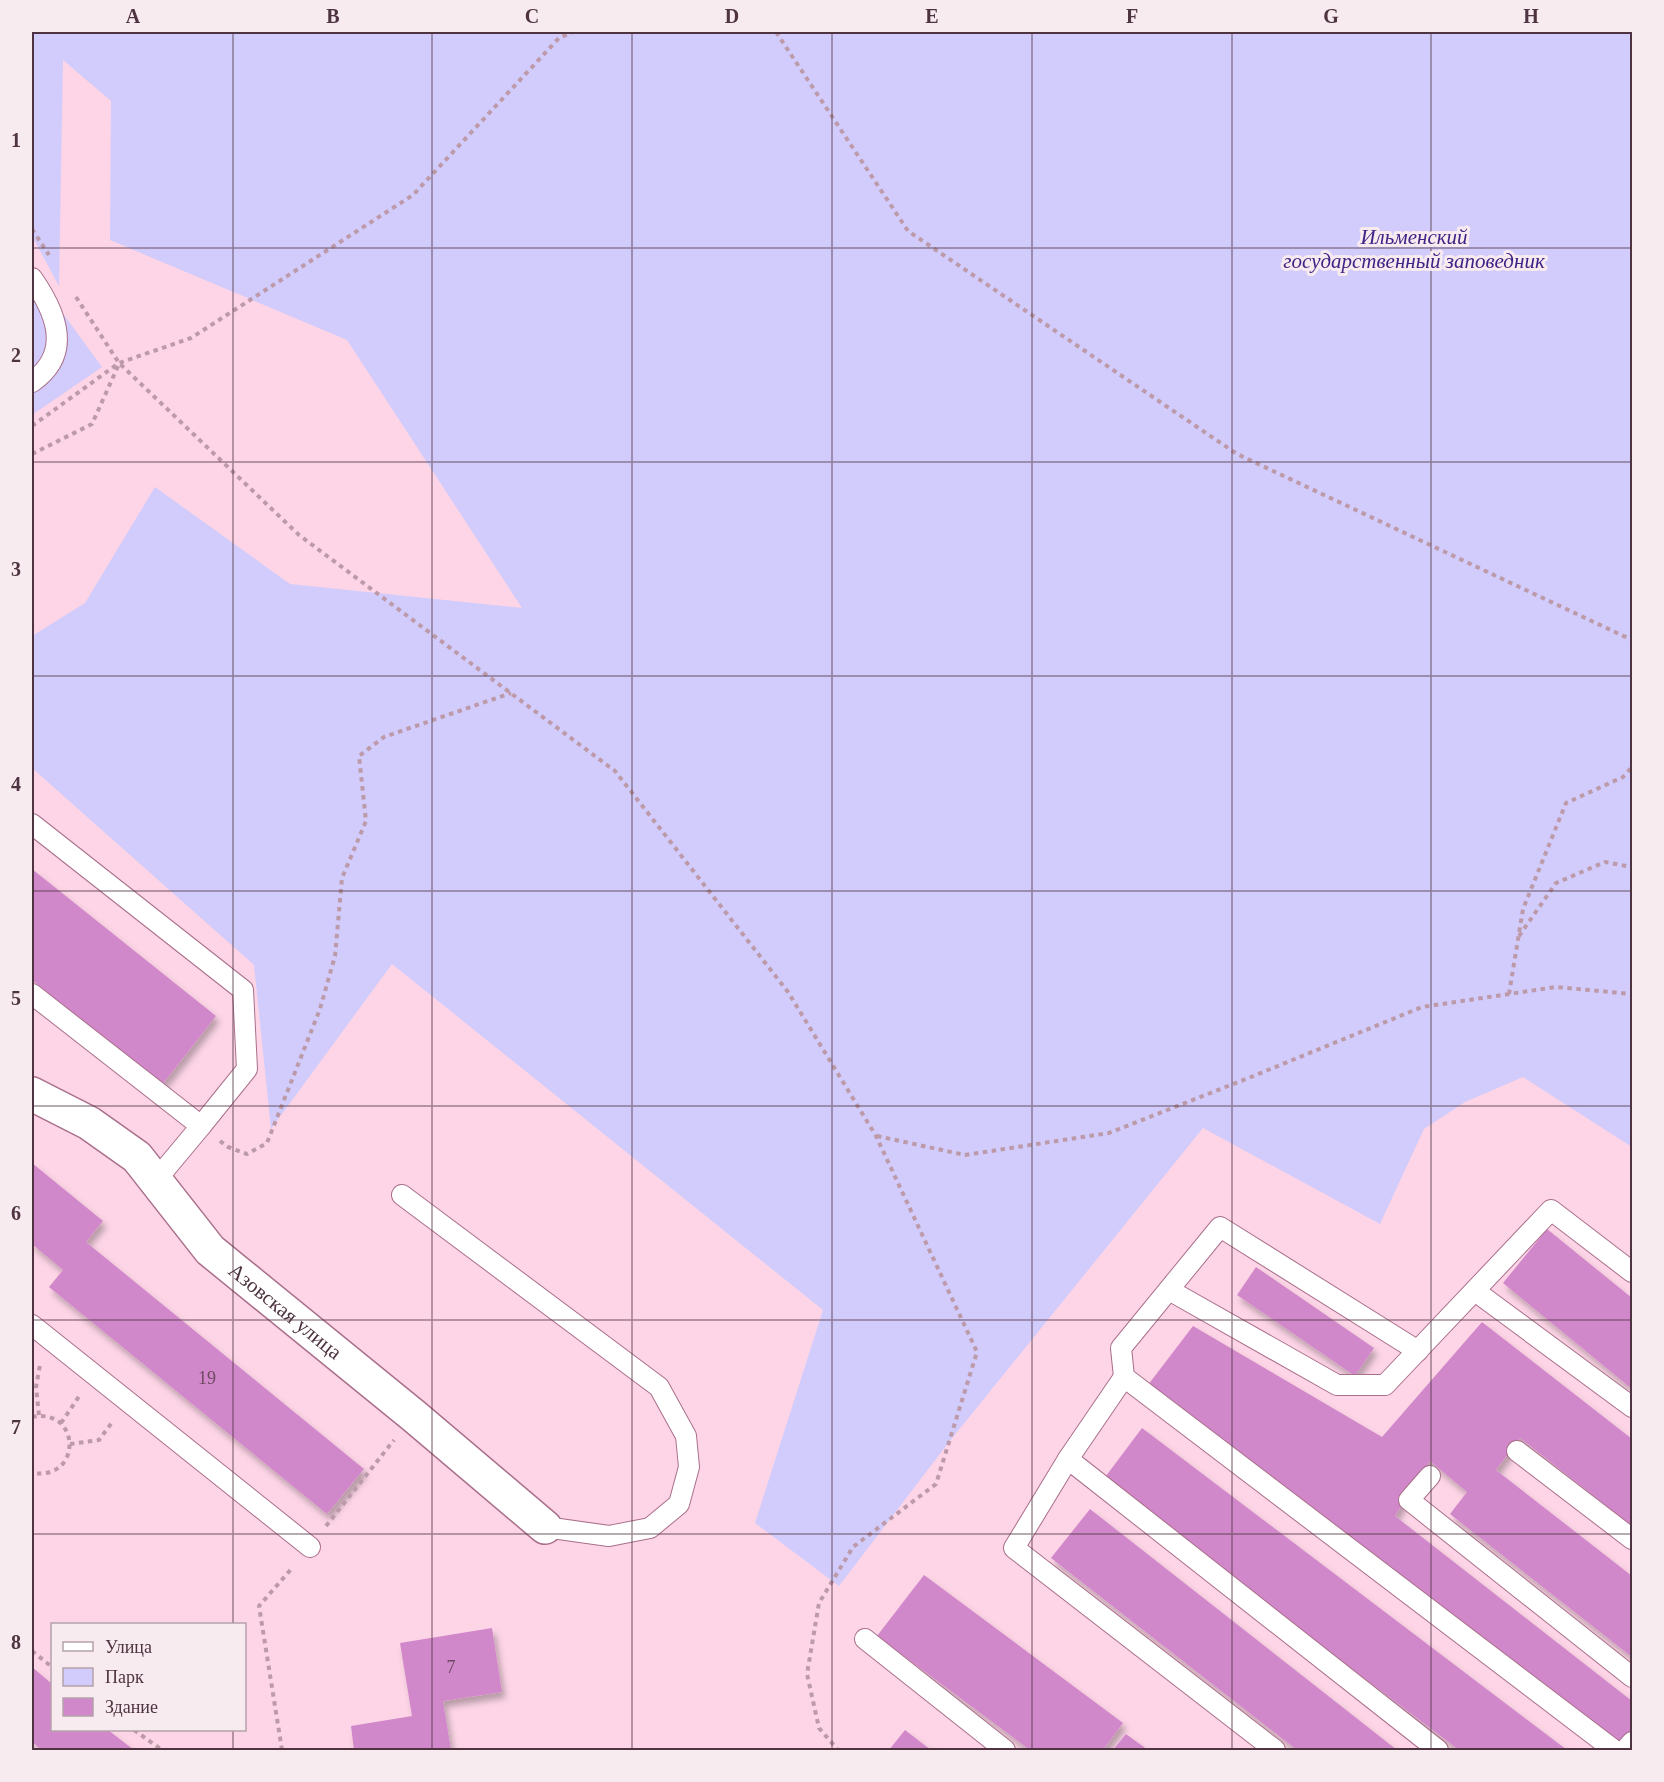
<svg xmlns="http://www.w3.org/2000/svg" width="1664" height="1782" viewBox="0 0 1664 1782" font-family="'Times New Roman',serif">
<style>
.green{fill:#d1ccfb}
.building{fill:#d188ca;filter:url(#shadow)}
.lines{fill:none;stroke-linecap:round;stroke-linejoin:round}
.service-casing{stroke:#aa6f8b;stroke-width:22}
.minor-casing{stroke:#aa6f8b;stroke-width:36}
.path{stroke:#bd9aa9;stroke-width:4;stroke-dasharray:4.5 4.5;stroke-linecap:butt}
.service{stroke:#fff;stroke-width:20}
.minor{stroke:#fff;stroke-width:33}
.grid{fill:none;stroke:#4e3440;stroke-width:1.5;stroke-opacity:0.55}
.labels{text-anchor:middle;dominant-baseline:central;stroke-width:6;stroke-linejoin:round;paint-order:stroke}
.number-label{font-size:18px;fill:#6f4962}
.park-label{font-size:21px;font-style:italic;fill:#402386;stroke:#f8ebf0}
.street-label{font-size:21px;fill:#4e3440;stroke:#f8ebf0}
.neatline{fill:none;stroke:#4e3440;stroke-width:2}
.grid-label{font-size:20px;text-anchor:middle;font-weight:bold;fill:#4e3440}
</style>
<defs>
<filter id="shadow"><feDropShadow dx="3.5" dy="6" stdDeviation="3" flood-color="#0004"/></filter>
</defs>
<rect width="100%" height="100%" fill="#fdd5e6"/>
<!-- green -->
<g class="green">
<polygon points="32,32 1632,32 1632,1147 1523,1077 1465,1102 1424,1129 1380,1224 1203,1128 949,1442 839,1586 755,1523 823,1310 392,964 271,1129 254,965 32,768 32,636 85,603 155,487 290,584 522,608 347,340 110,240 111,101 63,60 59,286 32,236"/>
<polygon points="32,271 102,367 32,415"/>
</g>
<!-- building -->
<g class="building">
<polygon points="32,869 216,1016 162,1085 32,980"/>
<polygon points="32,1163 103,1221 86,1242 364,1469 327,1514 49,1287 63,1270 32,1244"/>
<polygon points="1547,1229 1632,1298 1632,1389 1503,1283"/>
<polygon points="1256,1267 1374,1348 1355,1376 1237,1295"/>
<polygon points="1482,1322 1632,1439 1632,1526 1520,1438 1496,1470 1632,1576 1632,1657 1450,1514 1467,1492 1430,1461 1395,1516 1632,1701 1632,1735 1624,1748 1148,1385 1193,1326 1382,1437"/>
<polygon points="1142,1428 1567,1750 1459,1750 1103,1480"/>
<polygon points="1090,1509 1397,1750 1297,1750 1051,1558"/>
<polygon points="924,1575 1123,1723 1103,1750 1030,1750 877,1636"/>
<polygon points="492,1628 502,1692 443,1701 451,1750 354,1750 351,1726 412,1716 400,1643"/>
<polygon points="32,1667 52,1684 52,1730 108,1730 134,1750 42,1750 32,1742"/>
<polygon points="905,1730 931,1750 889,1750"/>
<polygon points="1126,1734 1148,1750 1113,1750"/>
</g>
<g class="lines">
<!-- service casing -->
<g class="service-casing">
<g id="service">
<path d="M32,278C56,312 73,353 32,382"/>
<polyline points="32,824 243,990 247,1069 201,1126"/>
<polyline points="32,994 201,1126 156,1180"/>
<polyline points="402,1195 659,1387 686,1436 689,1467 679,1504 650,1528 609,1536 545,1527"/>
<polyline points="1169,1290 1337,1385 1385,1385 1551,1210 1632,1272"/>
<polyline points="1475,1291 1632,1407"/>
<polyline points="32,1325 310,1547"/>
<polyline points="1418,1351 1220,1227 1121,1348 1124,1377 1614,1750"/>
<polyline points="1124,1377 1068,1459 1014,1548 1275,1750"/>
<polyline points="1517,1451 1632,1539"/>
<polyline points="1068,1459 1438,1750"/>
<polyline points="1430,1476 1409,1500 1632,1677"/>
<polyline points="865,1639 1005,1750"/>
<polyline points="1625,1750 1632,1742"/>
</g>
</g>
<!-- minor casing -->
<g class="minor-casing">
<g id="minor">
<path id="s1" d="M32,1094L89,1123L137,1157L210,1250L414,1416L545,1527"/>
</g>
</g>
<!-- path -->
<g class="path">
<polyline points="776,32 908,231 1237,454 1632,640"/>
<polyline points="32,229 49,255"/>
<polyline points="76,297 119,363 299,535 615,771 788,992 876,1136 977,1352 936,1484 853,1547 819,1603 807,1674 819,1728 838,1750"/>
<polyline points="32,426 119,363 191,338 413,195 559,38 573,32"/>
<polyline points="32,454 92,424 119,364"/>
<polyline points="1519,936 1556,883 1605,862 1632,867"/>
<polyline points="1509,994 1523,909 1566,803 1623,777 1632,767"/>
<polyline points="877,1136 965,1155 1109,1133 1251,1077 1422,1007 1556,987 1632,994"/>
<polyline points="220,1141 228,1147 247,1154 267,1143 320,1009 335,956 342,878 366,821 359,756 384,737 511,693"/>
<polyline points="39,1415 36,1387 40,1365"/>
<path d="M32,1417C81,1407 83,1481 32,1473"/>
<polyline points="61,1423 80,1395"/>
<polyline points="70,1444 99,1440 113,1421"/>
<polyline points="326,1526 394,1440"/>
<polyline points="32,1651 52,1667"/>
<polyline points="134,1730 162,1750"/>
<polyline points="282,1750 259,1606 293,1567"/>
</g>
<!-- service -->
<use href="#service" class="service"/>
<!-- minor -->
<use href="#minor" class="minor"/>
</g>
<!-- grid -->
<path class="grid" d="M233,32V1624M432,32V1750M632,32V1750M832,32V1750M1032,32V1750M1232,32V1750M1431,32V1750M32,248H1632M32,462H1632M32,676H1632M32,891H1632M32,1106H1632M32,1320H1632M32,1534H1632M233,1730V1750"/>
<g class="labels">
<!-- number labels -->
<g class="number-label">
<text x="207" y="1378">19</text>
<text x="451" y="1667">7</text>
</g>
<!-- park labels -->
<g class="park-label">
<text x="1414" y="237">Ильменский<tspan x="1414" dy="24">государственный заповедник</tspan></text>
</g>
<!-- street labels -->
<g class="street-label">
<text stroke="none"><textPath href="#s1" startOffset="338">Азовская улица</textPath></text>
</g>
</g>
<!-- border -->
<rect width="1664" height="1782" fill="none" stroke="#f8ebf0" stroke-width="66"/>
<!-- legend -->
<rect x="51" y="1623" width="195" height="108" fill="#f8ebf0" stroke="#b4a2aa" stroke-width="1.5"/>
<rect x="63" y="1642" width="30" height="9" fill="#ffffff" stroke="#b4a2aa" stroke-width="1.5"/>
<text x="105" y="1653" font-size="18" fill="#4e3440">Улица</text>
<rect x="63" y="1668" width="30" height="18" fill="#d1ccfb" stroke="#b4a2aa" stroke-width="1.5"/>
<text x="105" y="1683" font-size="18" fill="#4e3440">Парк</text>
<rect x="63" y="1698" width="30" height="18" fill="#d188ca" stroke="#b4a2aa" stroke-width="1.5"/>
<text x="105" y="1713" font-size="18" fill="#4e3440">Здание</text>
<rect x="33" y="33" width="1598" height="1716" class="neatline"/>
<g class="grid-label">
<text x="133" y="23">A</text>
<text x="333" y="23">B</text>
<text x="532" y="23">C</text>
<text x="732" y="23">D</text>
<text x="932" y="23">E</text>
<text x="1132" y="23">F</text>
<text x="1331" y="23">G</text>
<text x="1531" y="23">H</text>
<text x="16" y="147">1</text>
<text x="16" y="362">2</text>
<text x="16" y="576">3</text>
<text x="16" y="791">4</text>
<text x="16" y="1005">5</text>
<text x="16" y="1220">6</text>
<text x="16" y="1434">7</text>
<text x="16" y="1649">8</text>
</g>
</svg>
